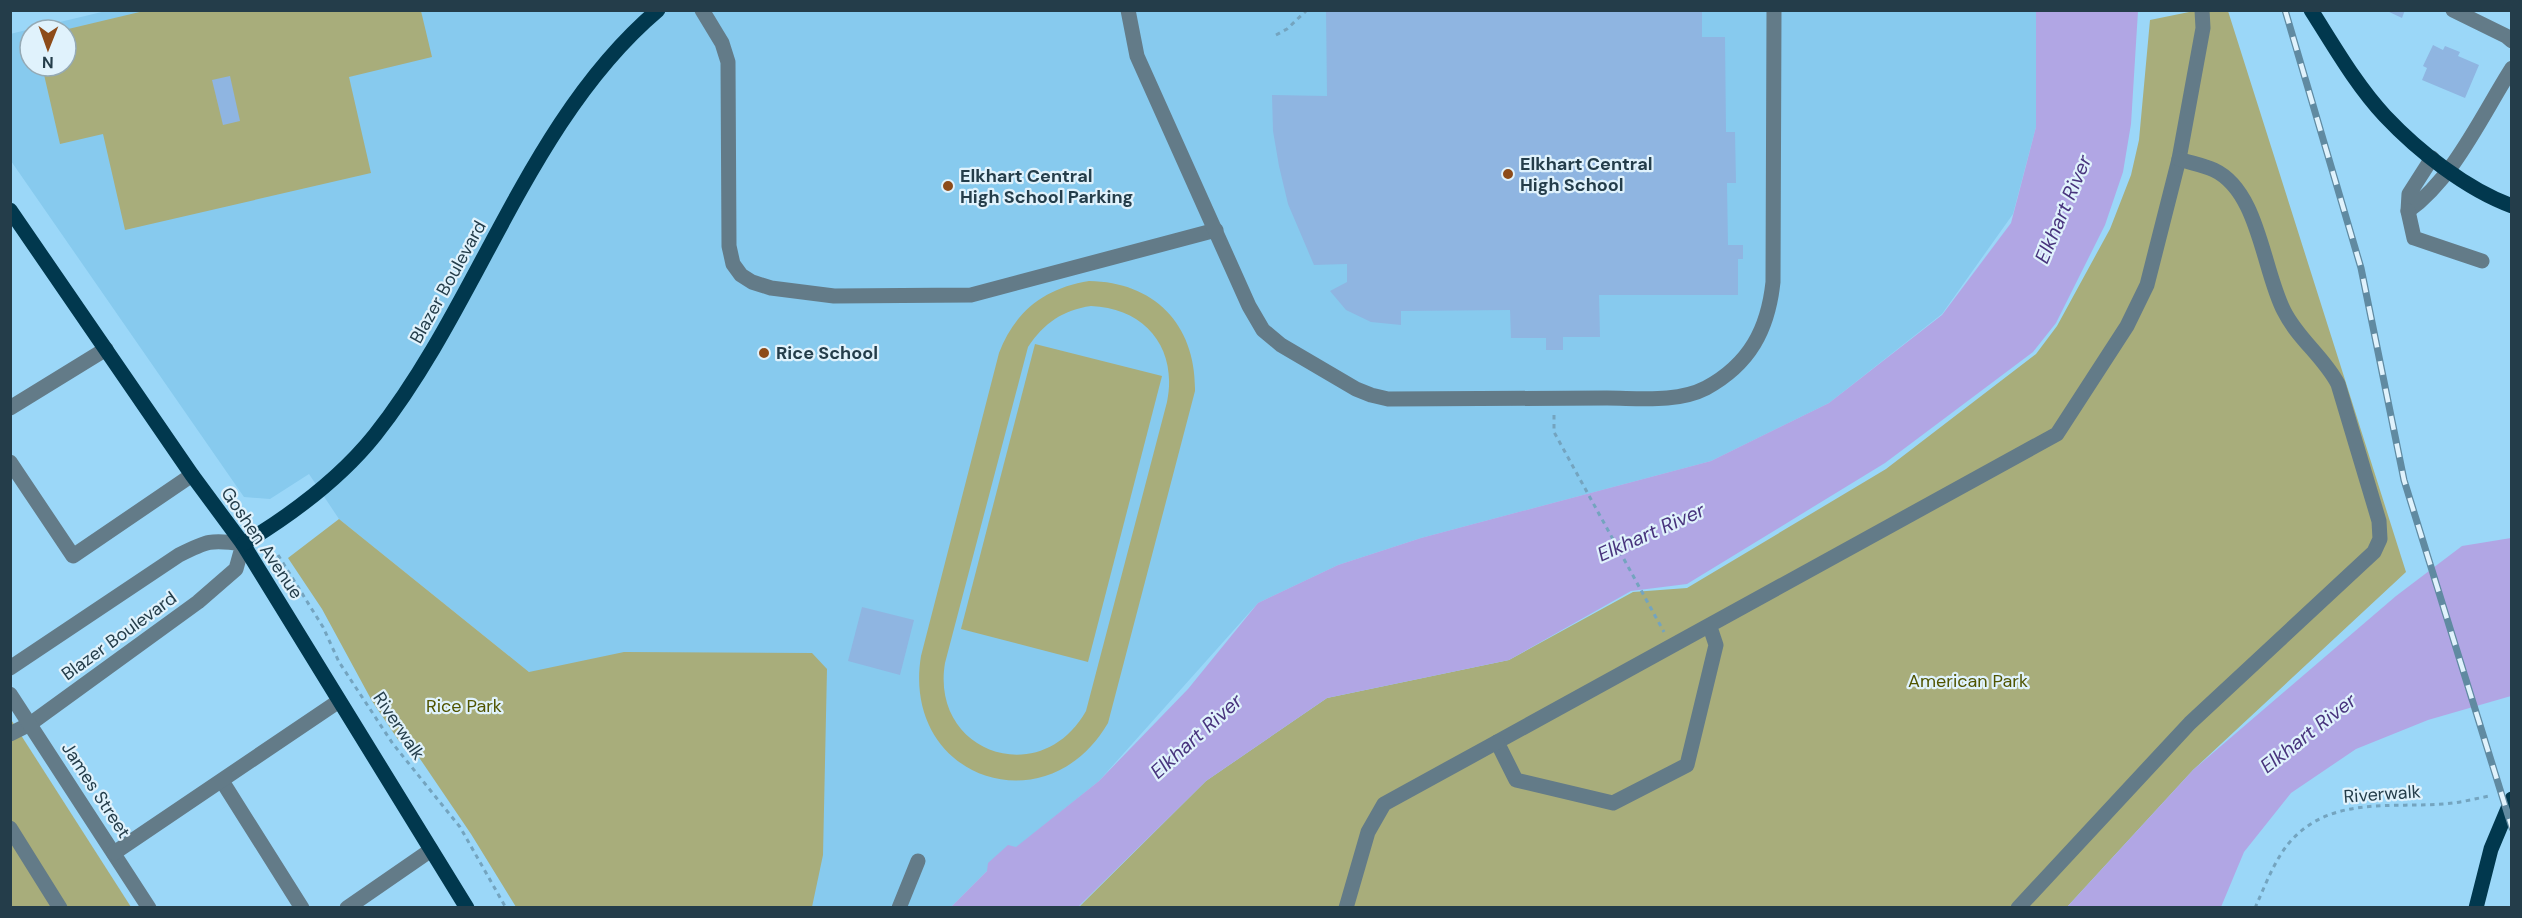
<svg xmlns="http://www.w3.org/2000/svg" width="2522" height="918" viewBox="0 0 2522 918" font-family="'DM Sans',sans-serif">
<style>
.built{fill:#87caee;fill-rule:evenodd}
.green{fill:#a8ad7b;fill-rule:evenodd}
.water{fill:#b1a6e4}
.building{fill:#8fb5e1}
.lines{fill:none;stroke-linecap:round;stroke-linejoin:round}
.path{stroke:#74a4bf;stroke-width:3;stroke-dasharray:4.5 4.5;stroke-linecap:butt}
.minor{stroke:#637b88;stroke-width:15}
.major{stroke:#01384e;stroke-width:15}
.rail-casing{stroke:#608aa1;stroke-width:7}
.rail{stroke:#e0f2fc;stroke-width:4.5;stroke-dasharray:14;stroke-linecap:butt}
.poi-dot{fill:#8d4b19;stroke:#e0f2fc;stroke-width:2}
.labels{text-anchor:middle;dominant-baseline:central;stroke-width:4.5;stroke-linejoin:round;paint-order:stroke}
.poi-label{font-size:18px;font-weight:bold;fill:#243d4a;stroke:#e0f2fc;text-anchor:start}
.street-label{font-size:18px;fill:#243d4a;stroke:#e0f2fc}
.park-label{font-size:18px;fill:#505400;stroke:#e0f2fc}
.water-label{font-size:20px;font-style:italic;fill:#48347d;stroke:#e0f2fc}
</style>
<rect width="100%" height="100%" fill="#9bd7f8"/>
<!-- built -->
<path class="built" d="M110,10H2036V127L2013,214L1942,314L1829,403L1711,461L1421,538L1338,565L1258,603L1099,781L987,871L951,907L607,908L529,672L339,519L309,474L270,499L244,497L11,161L10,34ZM30,30H66V66H30Z"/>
<!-- green -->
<g class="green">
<polygon points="148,10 421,11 432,57 349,77 371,173 125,230 103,134 60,144 42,66 66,66 64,30"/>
<polygon points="2194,11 2228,11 2406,572 2193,770 2067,907 1078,908 1206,781 1327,698 1509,660 1633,592 1687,588 1886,469 2036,354 2057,326 2110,229 2131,175 2139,140 2150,20"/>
<path d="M1089,281C1155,282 1196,325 1195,391L1108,723C1046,829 901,778 921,656L999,353C1015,311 1045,288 1089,281ZM1091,306C1145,308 1178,348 1167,402L1086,711C1041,791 930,753 945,663L1028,347C1044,323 1063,310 1091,306Z"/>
<polygon points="1035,344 1162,376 1088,662 961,629"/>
<polygon points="339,519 529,672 624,652 812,653 827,669 823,855 812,907 516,907 471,834 414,750 399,741 372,701 322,609 288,558"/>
<polygon points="10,718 131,907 11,907"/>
</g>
<!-- water -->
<g class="water">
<polygon points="2036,11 2138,11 2131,124 2123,172 2105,225 2056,323 2033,352 1885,463 1687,584 1631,591 1509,660 1327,698 1206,781 1078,907 951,907 987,871 988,863 1008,845 1016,847 1099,781 1188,689 1258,603 1338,565 1421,538 1711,461 1829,403 1942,315 2011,223 2036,127"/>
<polygon points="2511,538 2511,696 2428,720 2356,749 2291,793 2244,852 2221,907 2067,907 2193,770 2396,596 2462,546"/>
</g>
<!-- building -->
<g class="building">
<polygon points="1326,10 1702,10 1702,37 1725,37 1726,132 1735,132 1736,183 1727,183 1728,245 1743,245 1743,259 1738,259 1738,295 1599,295 1600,337 1563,337 1563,350 1546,350 1546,338 1511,338 1510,310 1401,311 1401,325 1371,322 1346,310 1330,291 1347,282 1347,264 1314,265 1288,204 1279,166 1273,131 1272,95 1327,96"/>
<polygon points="2385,10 2405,10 2402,18"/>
<polygon points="2433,45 2443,50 2445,46 2460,52 2458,56 2479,65 2465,98 2422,80 2427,68 2423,66"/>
<polygon points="230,76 240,121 223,125 212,80"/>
<polygon points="862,607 914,620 900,675 848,661"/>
</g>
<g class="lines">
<!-- path -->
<g class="path">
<polyline points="1276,35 1287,29 1307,10"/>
<polyline points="1554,415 1554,432 1664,632"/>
<polyline points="278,555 323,627 339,662 393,744 460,827 506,908"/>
<path d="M2255,908C2265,886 2274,861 2289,843C2329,796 2389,808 2443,804C2459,803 2474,799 2489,796"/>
</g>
<!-- minor -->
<g class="minor">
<polyline points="702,10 722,43 728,62 729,246 733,264 741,275 752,282 771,288 834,296 971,295 1216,230"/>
<path d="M1128,10L1137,56L1249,306L1263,330L1281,345L1356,389L1371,395L1388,399C1461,399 1534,399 1607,398C1638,398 1677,403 1706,388C1750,364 1768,329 1773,282L1774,10"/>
<polyline points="2453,10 2506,36 2512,41"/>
<path d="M2432,158L2409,194L2408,211C2454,178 2482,115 2512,68"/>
<polyline points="2408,211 2414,238 2482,261"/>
<polyline points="10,408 106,349"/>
<polyline points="10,462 73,556 192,475"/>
<polyline points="1710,627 1716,645 1687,765 1613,803 1516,780 1497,742 2057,434 2127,326 2147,285 2179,159 2203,28 2202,10"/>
<path d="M10,668L179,555C207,541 211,539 243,544L236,569L198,602L30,724L10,734"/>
<polyline points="10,694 149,908"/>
<polyline points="222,781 302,908"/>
<polyline points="10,828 60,908"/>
<polyline points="114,853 339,701"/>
<polyline points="347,908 431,850"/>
<polyline points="899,908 918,861"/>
<polyline points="1346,908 1368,832 1384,804 1497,742"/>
<path d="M2018,908L2190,723L2374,552L2380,539L2379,521L2338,384C2324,357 2298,339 2284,311C2263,271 2259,191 2214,170C2203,165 2191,163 2179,159"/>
</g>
<!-- major -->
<g class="major">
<path d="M2311,10C2334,46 2356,85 2385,116C2418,151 2466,189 2512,206"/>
<polyline points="10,210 192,475 243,544 467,908"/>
<path d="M243,544C291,515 339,480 375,435C479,304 528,120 658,10"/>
<polyline points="2476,908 2491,849 2512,799"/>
</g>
<!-- rail casing -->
<g class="rail-casing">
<polyline id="rail" points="2285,10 2361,268 2404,480 2512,828"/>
</g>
<!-- rail -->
<use href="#rail" class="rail"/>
</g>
<!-- markers -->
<g class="poi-dot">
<circle cx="1508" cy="174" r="6"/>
<circle cx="948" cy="186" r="6"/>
<circle cx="764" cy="353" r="6"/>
</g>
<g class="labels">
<!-- poi labels -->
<g class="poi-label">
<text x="1520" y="164">Elkhart Central<tspan x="1520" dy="21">High School</tspan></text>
<text x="960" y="176">Elkhart Central<tspan x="960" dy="21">High School Parking</tspan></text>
<text x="776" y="353">Rice School</text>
</g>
<!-- street labels -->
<g class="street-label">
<text transform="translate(448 282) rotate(-61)">Blazer Boulevard</text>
<text transform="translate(262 543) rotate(56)">Goshen Avenue</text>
<text transform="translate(119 636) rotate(-36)">Blazer Boulevard</text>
<text transform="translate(399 726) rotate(56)">Riverwalk</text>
<text transform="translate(96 790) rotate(57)">James Street</text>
<text transform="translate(2382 794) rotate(-4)">Riverwalk</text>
</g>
<!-- park labels -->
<g class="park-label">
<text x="1968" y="681">American Park</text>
<text x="464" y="706">Rice Park</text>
</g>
<!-- water labels -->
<g class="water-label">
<text transform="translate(2063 209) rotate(-67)">Elkhart River</text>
<text transform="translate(1651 532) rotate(-24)">Elkhart River</text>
<text transform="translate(2308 733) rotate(-38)">Elkhart River</text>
<text transform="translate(1196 736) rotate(-42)">Elkhart River</text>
</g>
</g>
<!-- border -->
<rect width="2522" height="918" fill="none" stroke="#243d4a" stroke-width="24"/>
<!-- north arrow -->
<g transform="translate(48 48) rotate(181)"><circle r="28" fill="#e0f2fc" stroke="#95aab5" stroke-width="1.5"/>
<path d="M0-4.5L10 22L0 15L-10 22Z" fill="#8d4b19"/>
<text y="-9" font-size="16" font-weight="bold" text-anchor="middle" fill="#243d4a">N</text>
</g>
</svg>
